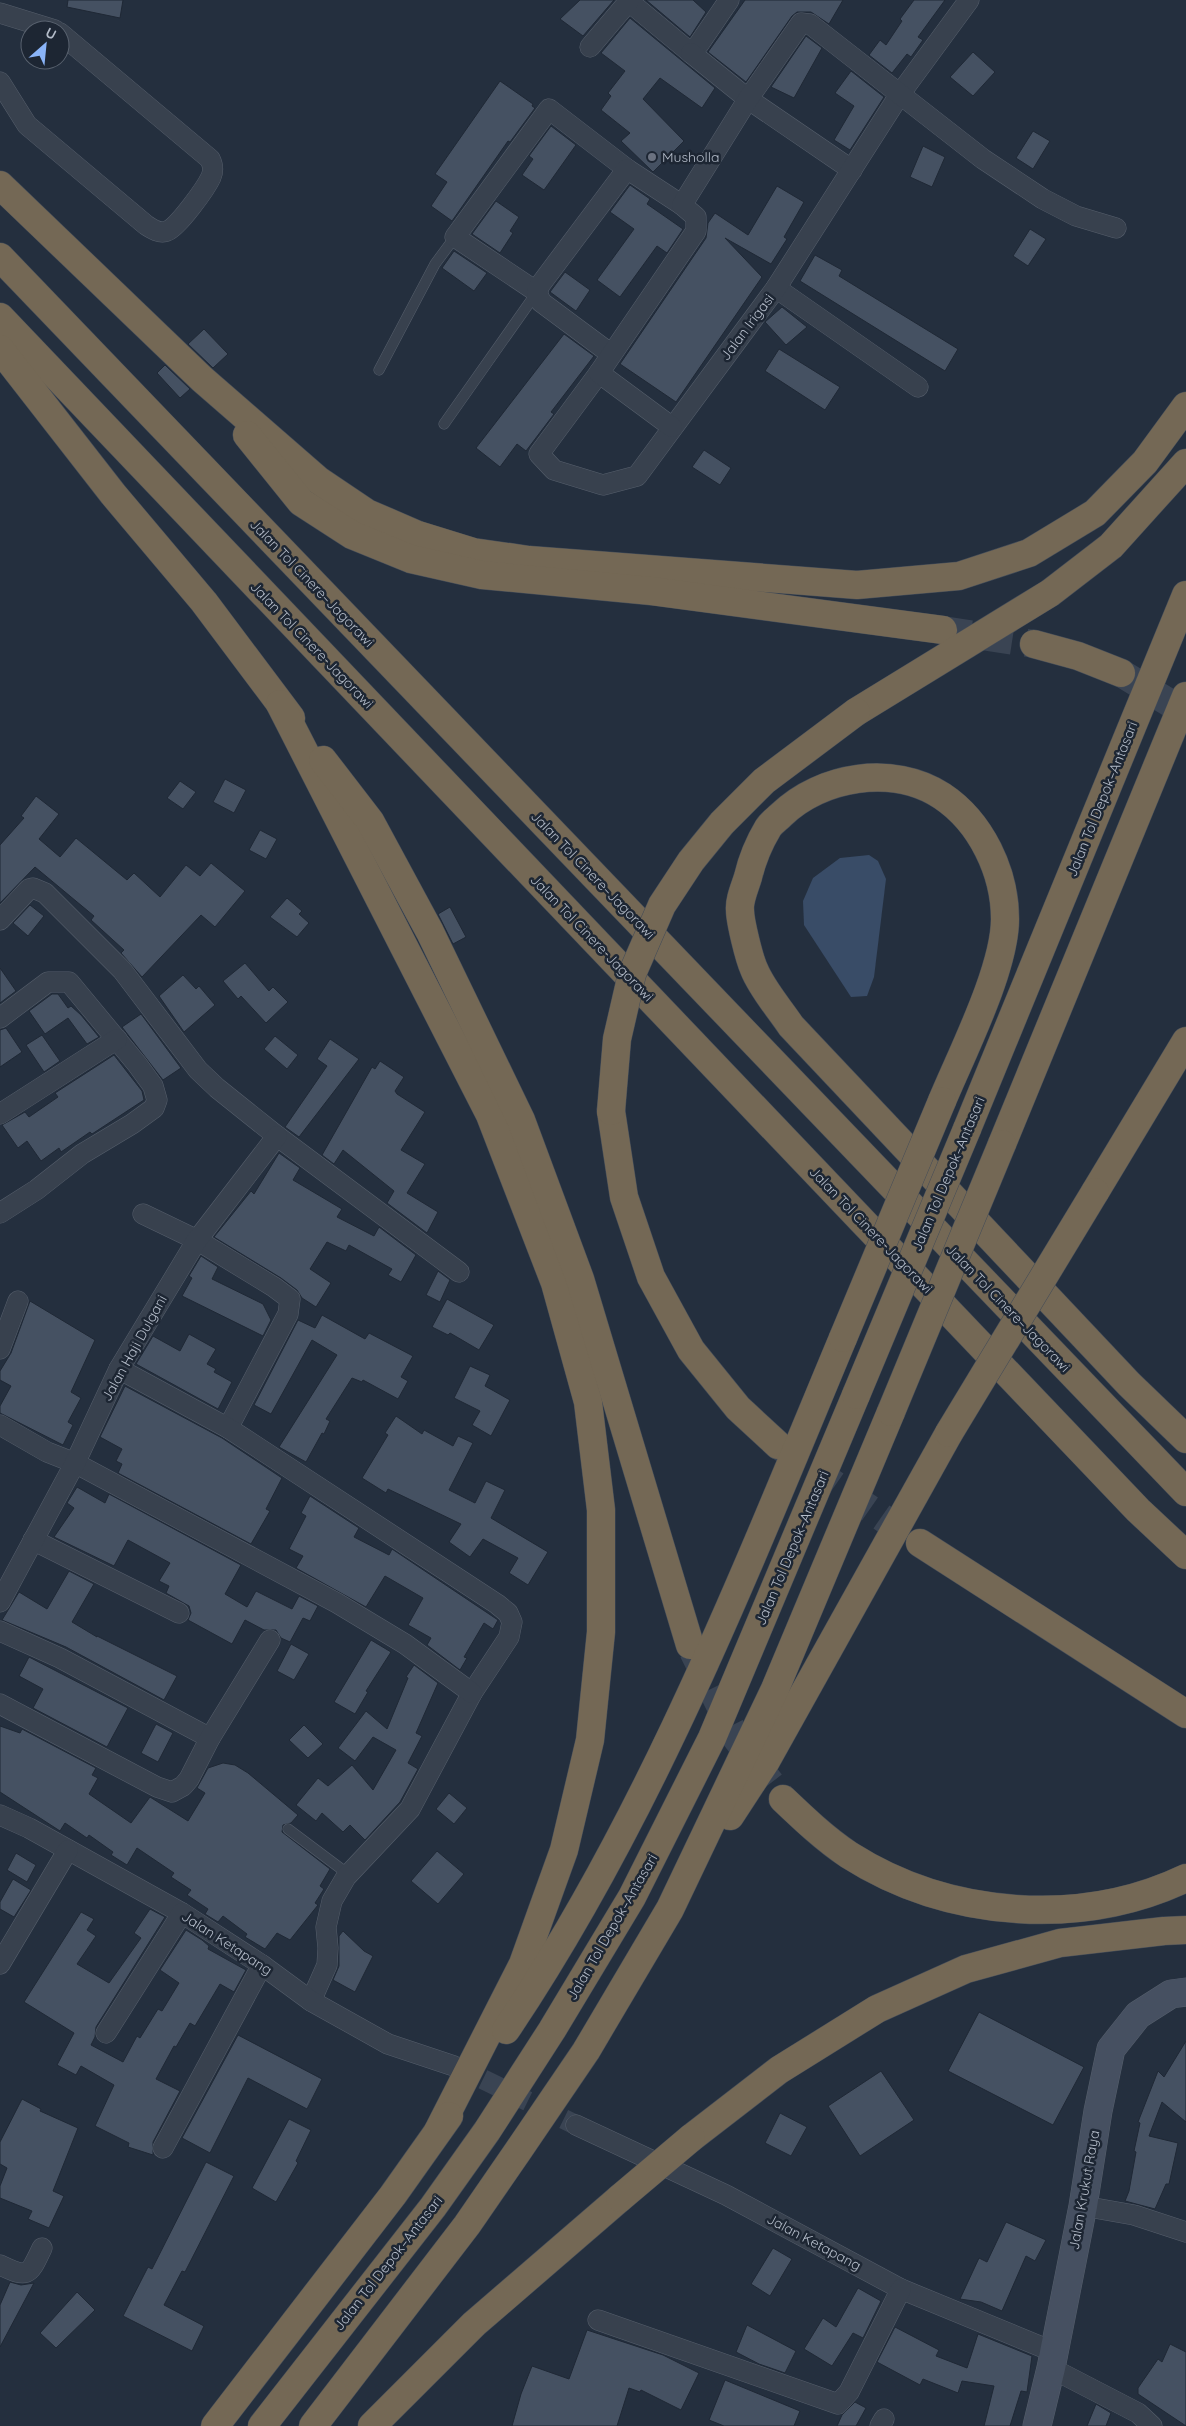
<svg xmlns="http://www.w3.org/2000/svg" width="1186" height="2426" viewBox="0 0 1186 2426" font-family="Quicksand,sans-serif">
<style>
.water{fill:#394c67}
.building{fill:#455162;stroke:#1f2835}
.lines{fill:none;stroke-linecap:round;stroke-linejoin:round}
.street-tunnel{stroke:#3a4453;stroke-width:20;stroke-dasharray:20 10;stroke-linecap:butt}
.highway-tunnel{stroke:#3a4453;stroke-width:28;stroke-dasharray:28 14;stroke-linecap:butt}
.lane-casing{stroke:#565f6c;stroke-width:11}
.street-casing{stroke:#565f6c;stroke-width:21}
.secondary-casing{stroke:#565f6c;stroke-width:29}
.highway-casing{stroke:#434c59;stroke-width:29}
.lane{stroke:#38414e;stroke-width:10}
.street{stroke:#38414e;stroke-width:20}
.secondary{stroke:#465061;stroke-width:28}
.highway{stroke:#746855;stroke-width:28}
.highway-bridge-casing{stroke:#434c59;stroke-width:29;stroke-linecap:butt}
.highway-bridge{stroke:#746855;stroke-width:28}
.worship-dot{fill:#6b7280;stroke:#1d2633;stroke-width:2}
.labels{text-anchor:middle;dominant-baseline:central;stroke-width:5;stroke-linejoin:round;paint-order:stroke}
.poi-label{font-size:14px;fill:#b4bcc9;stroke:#1d2633;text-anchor:start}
.street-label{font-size:14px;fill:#b4bcc9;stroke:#1d2633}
</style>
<rect width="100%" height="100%" fill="#242f3e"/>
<!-- water -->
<polygon class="water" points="869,855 878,861 886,879 874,977 867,996 851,997 804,925 803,901 813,878 840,858"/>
<!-- building -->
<g class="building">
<polygon points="68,0 123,0 120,18 67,7"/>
<polygon points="580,0 614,0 583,36 560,19"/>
<polygon points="646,0 693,0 706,12 690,37"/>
<polygon points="745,0 843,0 829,24 811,12 797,12 792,16 746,82 708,52"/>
<polygon points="914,0 945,0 918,37 923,40 911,57 907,54 892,73 869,55 880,40 886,45 902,21 900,19"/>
<polygon points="630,18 715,88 702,108 660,78 643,99 684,141 653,172 621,141 630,133 601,110 611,96 608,93 625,71 601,53"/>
<polygon points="806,36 822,48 794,98 771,87"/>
<polygon points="973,52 995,72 973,96 950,77"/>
<polygon points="851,71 884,97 850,150 834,140 854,106 835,93"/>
<polygon points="500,81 533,104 532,106 535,108 510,142 508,141 452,221 431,206 447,182 435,174"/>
<polygon points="551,126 576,145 544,190 522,175 533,159 529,156"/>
<polygon points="1033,131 1050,141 1033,169 1016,158"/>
<polygon points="923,146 945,157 932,187 910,177"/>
<polygon points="630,185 650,199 647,204 683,229 667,253 657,246 620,297 597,280 634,229 610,212"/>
<polygon points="777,186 804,202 784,237 787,239 771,264 725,238 762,277 676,402 620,364 706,238 708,223 715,213 748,235"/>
<polygon points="496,201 519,217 510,231 513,233 500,253 472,234"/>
<polygon points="1030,229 1046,239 1028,266 1013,256"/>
<polygon points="454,251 487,273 474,291 442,268"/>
<polygon points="815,255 842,270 839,276 958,349 945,371 800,281"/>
<polygon points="565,272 590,290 576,311 550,292"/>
<polygon points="782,307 807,327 786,345 765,322"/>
<polygon points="204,329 228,354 213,368 188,344"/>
<polygon points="564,334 594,356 551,412 554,414 526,451 517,444 500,467 476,448"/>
<polygon points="779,349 840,387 825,410 765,371"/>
<polygon points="165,365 190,389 180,398 157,373"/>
<polygon points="704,450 731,468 720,485 692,467"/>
<polygon points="225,779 246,790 234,813 213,802"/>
<polygon points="180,781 196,792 183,809 167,798"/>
<polygon points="36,796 59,814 39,839 60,857 76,838 127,880 134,873 160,897 186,865 200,876 211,863 245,891 215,927 201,915 142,977 121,953 124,950 91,920 94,916 35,867 0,903 0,845 24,818 21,816"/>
<polygon points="260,830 277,839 266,859 249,850"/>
<polygon points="287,898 302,911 299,914 309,923 297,937 270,917"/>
<polygon points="30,905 44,916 28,936 13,923"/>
<polygon points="450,907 466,937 453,944 438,914"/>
<polygon points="245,963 269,991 273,987 288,1002 266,1023 241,996 238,999 223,981"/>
<polygon points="0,968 16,991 0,1003"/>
<polygon points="183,975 196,989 199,986 215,1005 184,1032 159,996"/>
<polygon points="52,994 58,994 68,1008 71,1006 81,1015 99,1037 87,1044 68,1018 45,1034 29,1011"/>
<polygon points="141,1014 181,1068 163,1080 122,1027"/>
<polygon points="6,1028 22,1052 0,1067 0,1030"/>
<polygon points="42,1035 60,1061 44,1072 26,1045"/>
<polygon points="275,1036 298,1055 287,1069 264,1049"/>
<polygon points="330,1039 359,1059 299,1137 285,1127 327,1066 317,1059"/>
<polygon points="114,1055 142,1091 144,1100 92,1134 90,1132 61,1152 59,1148 41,1161 27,1141 18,1148 2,1125 25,1112 29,1117 58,1097 55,1093"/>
<polygon points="380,1061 404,1077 395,1091 397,1094 425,1112 401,1150 425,1164 407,1193 438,1212 427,1233 387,1203 394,1191 343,1150 334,1164 322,1155 372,1067 375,1069"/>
<polygon points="279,1153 300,1168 293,1180 342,1209 337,1217 374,1236 379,1227 416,1255 401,1282 388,1275 392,1269 349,1245 346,1251 327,1242 310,1269 331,1283 316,1307 302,1298 297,1290 281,1278 214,1237 251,1191 254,1194"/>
<polygon points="201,1256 218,1267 212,1279 263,1304 271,1320 263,1336 182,1296 192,1278 189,1276"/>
<polygon points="438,1271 450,1280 440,1302 426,1295"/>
<polygon points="447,1299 494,1325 479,1350 450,1333 448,1335 432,1327"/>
<polygon points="30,1301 95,1340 71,1392 81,1398 68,1422 73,1425 63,1445 0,1413 0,1406 11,1386 0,1380 0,1371 11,1353"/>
<polygon points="322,1315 365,1339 369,1333 413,1356 401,1377 408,1381 398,1399 363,1380 362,1382 352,1378 326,1419 330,1421 324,1434 322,1433 306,1462 279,1447 337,1355 312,1340 271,1414 254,1405 298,1320 315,1328"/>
<polygon points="189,1334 216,1349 207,1364 216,1369 214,1372 232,1382 218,1409 136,1364 153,1336 180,1351"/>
<polygon points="470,1366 490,1375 485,1386 510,1400 491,1436 472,1425 480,1411 454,1398"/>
<polygon points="125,1386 222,1438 282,1478 266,1509 270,1511 251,1544 118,1473 122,1464 116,1461 122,1449 100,1437"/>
<polygon points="396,1416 422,1434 424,1430 453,1446 458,1436 473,1443 449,1490 475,1503 486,1481 505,1490 491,1518 548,1552 528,1585 509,1573 518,1558 483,1539 470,1557 449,1542 461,1524 388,1489 386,1493 362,1478 388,1435 385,1433"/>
<polygon points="77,1487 105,1503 109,1494 241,1565 225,1594 247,1607 256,1591 292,1609 299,1596 318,1606 310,1621 303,1618 290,1642 281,1638 276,1630 264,1630 245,1620 232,1644 188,1620 191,1613 189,1606 166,1593 169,1586 159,1581 170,1563 128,1540 114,1566 54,1537 74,1508 67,1503"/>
<polygon points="310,1496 359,1528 354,1537 389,1555 392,1549 498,1620 493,1629 484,1623 464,1657 467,1658 460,1670 427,1645 431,1638 408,1625 423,1598 385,1576 366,1607 296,1568 303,1556 289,1549 306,1516 301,1513"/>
<polygon points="69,1571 94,1584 72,1622 97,1637 97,1636 177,1676 164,1700 66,1647 2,1620 19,1592 47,1609"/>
<polygon points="371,1640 391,1652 366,1691 368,1692 355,1714 334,1702"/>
<polygon points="291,1644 309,1654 294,1680 277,1671"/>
<polygon points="29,1657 128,1708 107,1747 33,1708 43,1689 19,1676"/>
<polygon points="414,1665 438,1683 416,1733 422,1736 408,1763 418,1769 400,1802 365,1840 350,1825 343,1832 322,1813 316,1821 296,1805 318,1778 328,1786 352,1765 373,1790 396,1750 373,1737 355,1761 338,1748 366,1711 387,1729 408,1678 406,1677"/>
<polygon points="156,1724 173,1733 158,1762 141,1753"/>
<polygon points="304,1725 323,1744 308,1758 289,1740"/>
<polygon points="0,1726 20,1733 22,1729 96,1768 92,1775 98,1778 89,1794 131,1823 150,1797 188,1821 205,1793 197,1788 208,1768 223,1763 235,1765 248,1773 298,1815 291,1823 283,1825 282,1832 330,1869 320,1886 324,1889 315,1903 318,1905 290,1940 277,1933 265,1949 245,1937 247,1934 223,1916 218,1922 205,1914 208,1909 187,1895 191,1890 171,1877 174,1873 137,1848 127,1865 111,1855 113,1852 89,1835 87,1838 65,1823 60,1831 0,1792"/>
<polygon points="449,1793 467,1808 454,1824 436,1809"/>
<polygon points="437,1851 464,1874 438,1904 411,1881"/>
<polygon points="16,1853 36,1865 27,1882 7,1870"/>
<polygon points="13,1879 31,1890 14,1917 0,1909 0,1902"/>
<polygon points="150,1909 165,1917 96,2027 95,2037 91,2045 123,2062 137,2036 140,2038 158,2009 162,2011 179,1983 160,1970 186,1930 202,1940 209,1946 208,1949 246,1970 234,1992 220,1984 195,2026 190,2023 176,2047 174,2046 156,2079 180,2091 153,2142 153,2155 128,2147 129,2143 95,2126 114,2085 81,2066 76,2075 57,2065 74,2033 24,2002 81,1912 94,1919 87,1930 96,1936 77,1964 109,1983 141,1938 134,1933"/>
<polygon points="343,1931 364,1951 373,1956 355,1992 333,1980 339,1966 339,1936"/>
<polygon points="979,2012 1084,2067 1053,2125 948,2071"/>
<polygon points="238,2035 322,2079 307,2109 248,2078 210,2153 182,2138"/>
<polygon points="1186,2041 1186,2122 1162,2102 1149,2136 1178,2143 1169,2184 1166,2184 1155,2209 1125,2201 1129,2191 1136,2152 1134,2151 1140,2123 1138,2122 1158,2071 1164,2077"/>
<polygon points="881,2071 914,2120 860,2156 828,2106"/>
<polygon points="22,2099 41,2109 40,2111 78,2128 53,2191 64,2196 49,2228 28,2219 32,2211 0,2198 0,2186 7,2168 0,2164 0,2142"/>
<polygon points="780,2113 807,2127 791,2156 765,2143"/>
<polygon points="289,2119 311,2130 296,2161 298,2163 276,2202 252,2188"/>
<polygon points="206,2162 234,2176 185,2272 182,2271 164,2305 204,2326 192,2351 123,2316 148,2267 152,2269"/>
<polygon points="1006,2222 1046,2240 1035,2261 1026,2256 1002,2311 981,2302 960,2299 979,2258 987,2262"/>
<polygon points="773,2248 792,2259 770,2296 751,2284"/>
<polygon points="10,2282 21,2285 34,2283 0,2347 0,2305"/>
<polygon points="858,2288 881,2301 863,2338 853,2333 832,2366 804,2349 823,2318 836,2327"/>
<polygon points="77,2292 95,2310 56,2348 40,2333"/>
<polygon points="747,2325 796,2351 785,2373 759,2364 736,2352"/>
<polygon points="895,2327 939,2350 936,2356 967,2368 978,2334 1032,2356 1027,2392 1021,2391 1010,2426 984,2426 994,2386 962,2381 958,2393 923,2379 920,2385 877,2362"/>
<polygon points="587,2330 663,2355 699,2373 681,2410 641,2390 640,2392 629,2388 617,2426 512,2426 521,2394 532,2366 569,2379"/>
<polygon points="1170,2344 1186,2352 1186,2426 1138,2394 1138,2388 1158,2359 1162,2362"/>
<polygon points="725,2380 800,2411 794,2426 724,2426 709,2420"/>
<polygon points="855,2402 866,2408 856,2426 837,2426 842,2415"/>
<polygon points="1096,2404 1111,2413 1106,2426 1087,2426"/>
</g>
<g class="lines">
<!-- street-tunnel -->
<polyline class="street-tunnel" points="456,2066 576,2125"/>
<!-- highway-tunnel -->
<g class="highway-tunnel">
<polyline points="943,630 1034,644"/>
<polyline points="1121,673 1178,708 1186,716"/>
<polyline points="778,1445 916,1541"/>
<polyline points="693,1651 736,1738 783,1799"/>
</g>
<!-- lane casing -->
<g class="lane-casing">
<g id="lane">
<polyline points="379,370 435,264 455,237"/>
<polyline points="444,424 537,292"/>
<polyline points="288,1829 348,1874"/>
</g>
</g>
<!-- street casing -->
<g class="street-casing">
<g id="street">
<polyline points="627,0 691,53 699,44 729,0"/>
<polyline points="0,13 55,30"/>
<polyline points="590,47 629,1"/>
<polyline points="691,53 748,99 852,170"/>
<path d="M0,82L27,125L146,225C152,229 160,234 167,231C178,227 206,188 211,177C214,170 213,165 210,159L60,33"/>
<polyline points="776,288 918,387"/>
<polyline points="537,292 455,237 549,109 627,169"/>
<polyline points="611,354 541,302 537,292 540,285 627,169 682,205"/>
<polyline points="599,373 539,454 554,470 603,485 637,476 776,288 900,94 969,0"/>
<polyline points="672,427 599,373 696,231 696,217 682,205 748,99 801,23 810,24 983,159 1043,199 1076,216 1116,228"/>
<polyline points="0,920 29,889 33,888 45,893 122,970 198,1070 217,1088 277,1136 459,1272"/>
<polyline points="0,1018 48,982 69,982 137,1064 153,1086 157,1100 154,1108 132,1124 82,1154 36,1190 0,1213"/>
<polyline points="0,1114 117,1039"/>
<polyline points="143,1214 197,1240 274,1287 290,1299 288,1314 228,1428"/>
<polyline points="0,1349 18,1301"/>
<polyline points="119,1369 228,1428 497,1604 508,1613 512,1622 509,1637 472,1693 410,1809 346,1877 332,1901 326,1927 328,1948 327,1965 311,2001"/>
<polyline points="0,1425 47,1452 75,1463 337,1603 405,1644 472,1693"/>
<polyline points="33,1540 179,1613"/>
<polyline points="0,1602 75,1463 119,1369 197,1240 277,1136"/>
<polyline points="0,1631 60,1658 210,1738"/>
<polyline points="0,1704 157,1787 172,1792 183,1786 189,1779 210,1738 270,1640"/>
<polyline points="0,1815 29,1828 182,1913 262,1965 311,2001 388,2044 454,2066"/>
<polyline points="0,1964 68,1850"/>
<polyline points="106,2033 182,1913"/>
<polyline points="576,2125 726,2195 901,2289 1054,2352"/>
<polyline points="163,2148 262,1965"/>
<polyline points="1083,2206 1134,2215 1186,2232"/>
<path d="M0,2265C29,2279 29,2275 42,2248"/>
<polyline points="598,2320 838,2404 849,2392 901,2289"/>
<polyline points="1051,2368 1138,2413 1152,2426"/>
<polyline points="880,2426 884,2419"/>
</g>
</g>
<!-- secondary casing -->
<g class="secondary-casing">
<polyline id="secondary" points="1037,2426 1051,2368 1083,2206 1098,2111 1111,2049 1138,2015 1171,1994 1186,1992"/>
</g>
<!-- highway casing -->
<g class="highway-casing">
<g id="highway">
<polyline points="0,185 202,379 318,480 367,513 418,535 473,552 529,560 857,585 959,576 1029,553 1095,513 1145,462 1186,406"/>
<polyline points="0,257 1186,1492"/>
<polyline points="0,317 1138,1510 1186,1555"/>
<polyline points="0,349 113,494 204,602 291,718"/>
<polyline points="247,435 301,502 352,535 411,559 482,575 651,591 943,630"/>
<polyline points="1034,644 1078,656 1121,673"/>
<polyline points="280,704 490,1115 555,1283 588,1402 601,1510 601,1632 590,1740 564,1850 523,1964 438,2131"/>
<polyline points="856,712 1050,593 1111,546 1186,463"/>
<polyline points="323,760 370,821 430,932 521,1120 580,1279 690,1645"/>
<path d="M942,1101C962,1053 1005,969 1005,919C1005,872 981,822 942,796C893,764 821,776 781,815C777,819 771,823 768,828C759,843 752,860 748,877C745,887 739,900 740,910C740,921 749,958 754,969C762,989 779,1008 791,1026L1129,1384L1186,1439"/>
<polyline points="611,1111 624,1197 651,1277 691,1350 738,1408 778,1445"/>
<polyline points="967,1129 1186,595"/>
<polyline points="1002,1144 1186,696"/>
<polyline points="1095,1192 1186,1041"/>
<polyline points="920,1543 1186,1714"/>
<path d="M783,1799C804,1819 825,1839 849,1855C948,1918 1081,1928 1186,1878"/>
<polyline points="730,1816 766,1761 949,1433"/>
<path d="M506,2030C650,1816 744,1575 843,1338"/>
<polyline points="691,2138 779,2070 877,2009 966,1969 1060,1943 1164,1931 1186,1930"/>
<polyline points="215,2426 393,2195 449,2116"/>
<polyline points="262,2426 433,2207 487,2131 552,2030 632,1897 712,1738 856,1395"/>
<polyline points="313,2426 467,2225 518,2151 586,2051 670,1909 775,1689 891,1412"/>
<polyline points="372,2426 474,2324 620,2198"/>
</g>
</g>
<!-- lane -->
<use href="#lane" class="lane"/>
<!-- street -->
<use href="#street" class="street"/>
<!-- secondary -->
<use href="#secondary" class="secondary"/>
<!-- highway -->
<use href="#highway" class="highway"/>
<!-- highway-bridge casing -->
<g class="highway-bridge-casing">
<g id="highway-bridge">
<polyline points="611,1111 617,1039 632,974 662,905 691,861 722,823 764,781 856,712"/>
<polyline points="843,1338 942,1101"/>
<polyline points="856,1395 967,1129"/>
<polyline points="891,1412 1002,1144"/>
<polyline points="949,1433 1095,1192"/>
<polyline points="620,2198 691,2138"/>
</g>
</g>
<!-- highway-bridge -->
<use href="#highway-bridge" class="highway-bridge"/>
</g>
<!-- markers -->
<circle class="worship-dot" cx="652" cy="157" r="5"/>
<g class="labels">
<!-- poi labels -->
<g class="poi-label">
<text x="662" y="157">Musholla</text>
</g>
<!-- street labels -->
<g class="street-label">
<text transform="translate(747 327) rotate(-53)">Jalan Irigasi</text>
<text transform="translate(312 583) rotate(46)">Jalan Tol Cinere–Jagorawi</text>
<text transform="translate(312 645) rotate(46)">Jalan Tol Cinere-Jagorawi</text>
<text transform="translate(1102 799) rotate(-68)">Jalan Tol Depok–Antasari</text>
<text transform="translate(593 875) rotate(46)">Jalan Tol Cinere–Jagorawi</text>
<text transform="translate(592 938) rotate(46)">Jalan Tol Cinere-Jagorawi</text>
<text transform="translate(948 1174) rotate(-67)">Jalan Tol Depok–Antasari</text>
<text transform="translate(871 1230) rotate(46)">Jalan Tol Cinere-Jagorawi</text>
<text transform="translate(1008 1308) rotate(46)">Jalan Tol Cinere–Jagorawi</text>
<text transform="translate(134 1348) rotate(-61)">Jalan Haji Dulgani</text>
<text transform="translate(792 1548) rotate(-67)">Jalan Tol Depok–Antasari</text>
<text transform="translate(612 1927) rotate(-60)">Jalan Tol Depok–Antasari</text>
<text transform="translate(227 1943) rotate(33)">Jalan Ketapang</text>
<text transform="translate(1084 2190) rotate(-80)">Jalan Krukut Raya</text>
<text transform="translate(814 2242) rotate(28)">Jalan Ketapang</text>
<text transform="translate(388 2263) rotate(-52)">Jalan Tol Depok–Antasari</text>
</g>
</g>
<!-- north arrow -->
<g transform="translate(45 45) rotate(27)"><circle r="24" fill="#1d2633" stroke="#59626f"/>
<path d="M0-4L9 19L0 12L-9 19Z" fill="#8ab4f8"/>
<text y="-8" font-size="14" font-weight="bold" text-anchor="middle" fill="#b4bcc9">U</text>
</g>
</svg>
